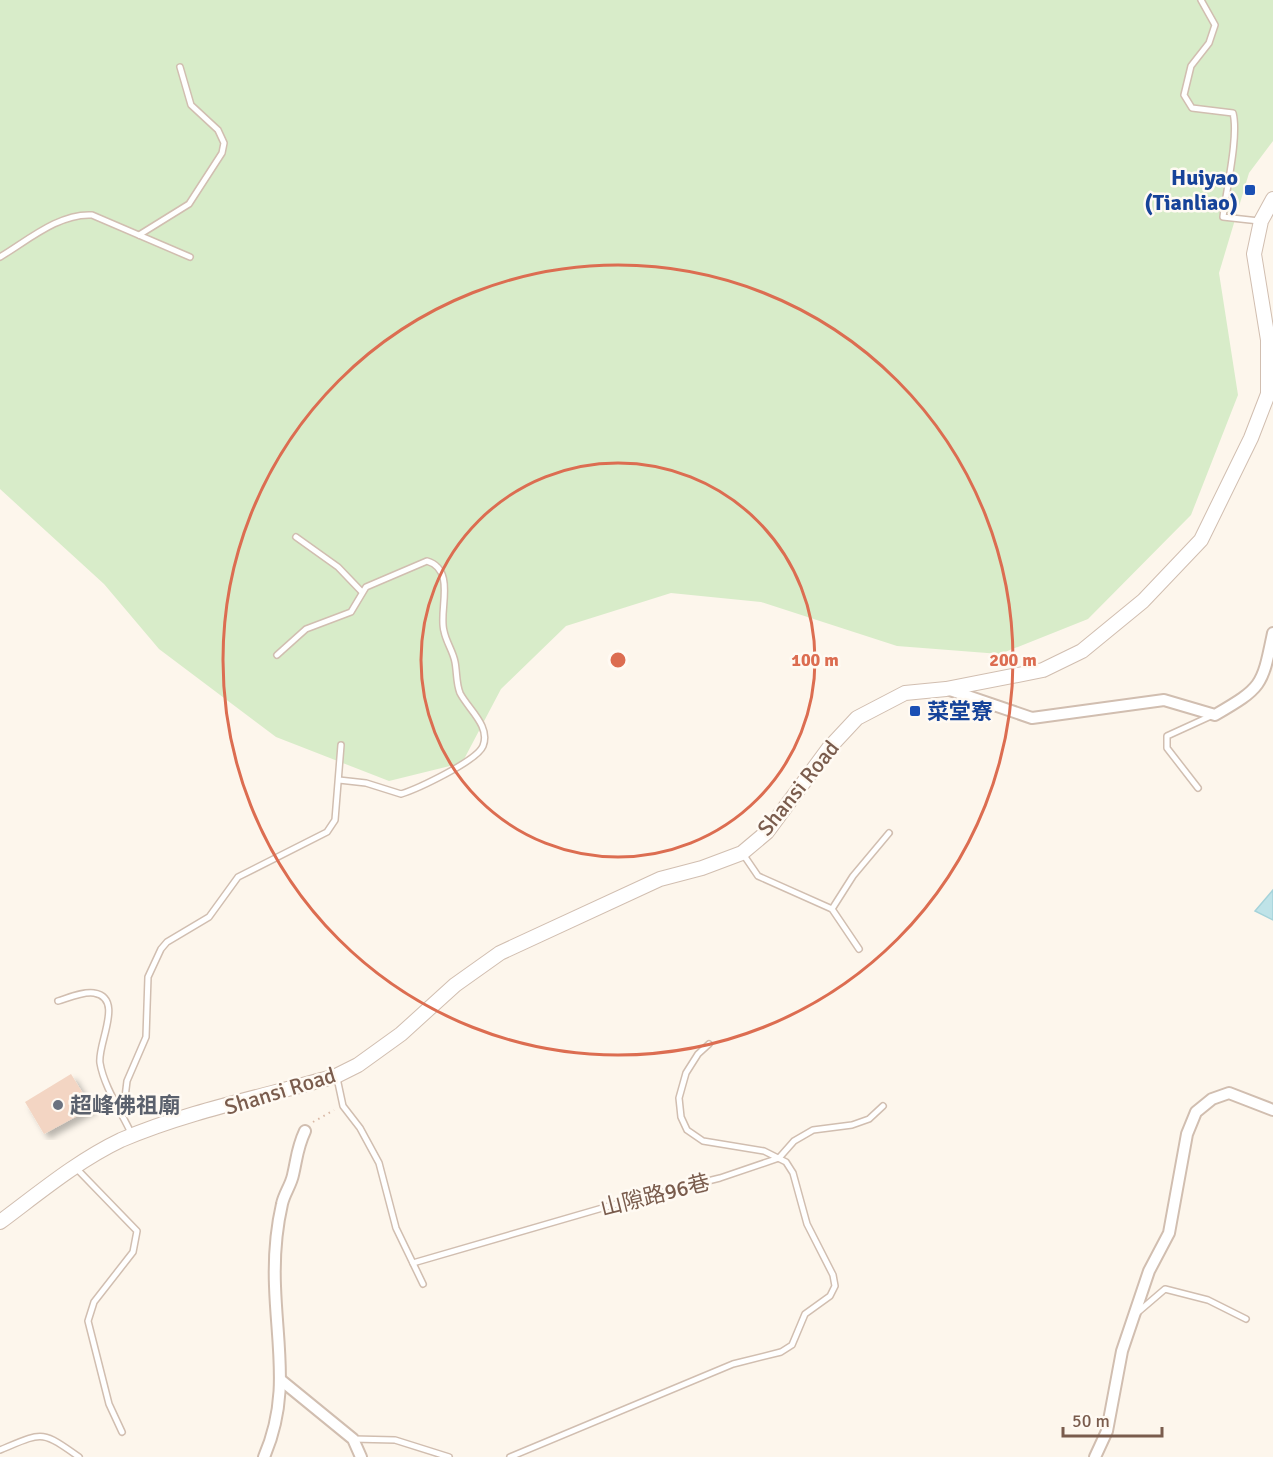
<svg xmlns="http://www.w3.org/2000/svg" width="1273" height="1457" viewBox="0 0 1273 1457" font-family="Signika,'Noto Sans TC',sans-serif">
<style>
.green{fill:#d8ecc9}
.water{fill:#bfe3e8;stroke:#a5d3da;stroke-width:1.5}
.building{fill:#f3d5c3;filter:url(#shadow)}
.lines{fill:none;stroke-linecap:round;stroke-linejoin:round}
.service-casing{stroke:#d1beb0;stroke-width:8}
.minor-casing{stroke:#d1beb0;stroke-width:14}
.tertiary-casing{stroke:#d1beb0;stroke-width:16}
.path{stroke:#d9b8a5;stroke-width:2;stroke-dasharray:1.5 4.5;stroke-linecap:butt}
.service{stroke:#fff;stroke-width:5}
.minor{stroke:#fff;stroke-width:10}
.tertiary{stroke:#fff;stroke-width:14}
.ring{fill:none;stroke:#dc6d51;stroke-width:3}
.transit-dot{fill:#1a4fb4;stroke:#fffaf3;stroke-width:2}
.worship-dot{fill:#6b7280;stroke:#fffaf3;stroke-width:2}
.labels{text-anchor:middle;dominant-baseline:central;stroke-width:5;stroke-linejoin:round;paint-order:stroke}
.transit-label{font-size:22px;font-weight:bold;fill:#164399;stroke:#fffaf3;text-anchor:end}
.street-label{font-size:22px;fill:#7a5c4d;stroke:#fffaf3}
.worship-label{font-size:22px;font-weight:bold;fill:#5b616d;stroke:#fffaf3;text-anchor:start}
.centre{fill:#dc6d51;stroke:#fffaf3;stroke-width:3}
.ring-label{font-size:18px;text-anchor:middle;font-weight:bold;fill:#dc6d51;stroke:#fffaf3;stroke-width:5;stroke-linejoin:round;paint-order:stroke}
</style>
<defs>
<filter id="shadow"><feDropShadow dx="5" dy="5" stdDeviation="3" flood-color="#0004"/></filter>
</defs>
<rect width="100%" height="100%" fill="#fdf6ec"/>
<!-- green -->
<polygon class="green" points="0,0 1273,0 1273,141 1249,173 1219,273 1238,395 1191,515 1088,619 1000,654 897,646 761,602 671,593 566,626 501,689 462,763 389,781 276,737 159,649 104,584 0,489"/>
<!-- water -->
<polygon class="water" points="1273,890 1273,920 1255,911"/>
<!-- building -->
<polygon class="building" points="71,1074 92,1108 44,1134 25,1102"/>
<g class="lines">
<!-- service casing -->
<g class="service-casing">
<g id="service">
<path d="M1201,0L1215,25L1209,43L1191,66L1184,95L1192,108L1233,113C1239,136 1226,191 1223,217L1259,221"/>
<polyline points="139,235 189,204 222,153 224,143 218,130 191,105 180,67"/>
<path d="M0,257C27,241 59,213 92,215L190,257"/>
<polyline points="296,537 338,567 361,591"/>
<path d="M277,655L306,629L351,612L366,587L427,561C457,570 438,611 444,631C446,642 453,651 455,662C457,672 456,683 460,693C468,709 491,726 483,746C477,761 417,789 401,794L366,783L339,780"/>
<polyline points="1198,788 1167,748 1167,736 1213,715"/>
<polyline points="743,854 758,876 832,909 859,949"/>
<polyline points="832,909 853,876 889,833"/>
<path d="M58,1001C68,998 84,991 94,993C125,998 97,1044 100,1063C104,1087 122,1113 132,1135"/>
<polyline points="337,1078 343,1106 360,1128 379,1163 396,1228 423,1284"/>
<polyline points="123,1114 127,1081 146,1037 148,977 161,949 167,942 209,917 238,877 327,832 335,820 341,745"/>
<polyline points="76,1168 137,1231 133,1252 94,1302 88,1321 109,1404 122,1432"/>
<polyline points="413,1263 623,1202 720,1178 779,1158 794,1141 813,1130 852,1125 869,1119 883,1106"/>
<polyline points="1137,1313 1165,1289 1208,1300 1246,1319"/>
<polyline points="353,1439 395,1440 449,1457"/>
<path d="M0,1450C43,1432 41,1430 79,1457"/>
<polyline points="510,1457 733,1364 781,1352 792,1345 805,1314 830,1296 835,1286 833,1275 807,1224 793,1173 786,1162 764,1151 703,1141 687,1130 681,1117 679,1098 686,1073 698,1054 709,1044"/>
</g>
</g>
<!-- minor casing -->
<g class="minor-casing">
<g id="minor">
<path d="M947,689L1032,718L1164,700L1215,715C1263,687 1262,686 1273,633"/>
<polyline points="282,1381 353,1439 361,1457"/>
<path d="M264,1457C290,1397 277,1348 275,1286C274,1260 276,1230 282,1204C284,1194 291,1185 293,1175C297,1158 297,1148 305,1131"/>
<polyline points="1095,1457 1107,1431 1122,1351 1149,1271 1169,1233 1187,1134 1196,1112 1212,1099 1229,1093 1273,1110"/>
</g>
</g>
<!-- tertiary casing -->
<g class="tertiary-casing">
<path id="tertiary" d="M0,1222C39,1193 77,1161 121,1140C188,1111 266,1096 336,1076L358,1065L401,1034L455,985L500,953L660,879L702,868L742,853L767,832L829,748L857,718L905,693L946,689L1043,670L1082,651L1143,601L1201,540L1251,438L1268,394V340L1254,254L1261,221L1273,199"/>
</g>
<!-- path -->
<polyline class="path" points="313,1122 334,1110"/>
<!-- service -->
<use href="#service" class="service"/>
<!-- minor -->
<use href="#minor" class="minor"/>
<!-- tertiary -->
<use href="#tertiary" class="tertiary"/>
</g>
<!-- distance rings -->
<g class="ring">
<circle cx="618" cy="660" r="197"/>
<circle cx="618" cy="660" r="395"/>
</g>
<!-- markers -->
<g class="transit-dot">
<rect x="1244" y="184" width="12" height="12" rx="3"/>
<rect x="909" y="705" width="12" height="12" rx="3"/>
</g>
<circle class="worship-dot" cx="58" cy="1105" r="6"/>
<g class="labels">
<!-- transit labels -->
<g class="transit-label">
<text x="1238" y="177">Huiyao<tspan x="1238" dy="25">(Tianliao)</tspan></text>
<text x="927" y="711" text-anchor="start">菜堂寮</text>
</g>
<!-- street labels -->
<g class="street-label">
<text transform="translate(798 788) rotate(-51)">Shansi Road</text>
<text transform="translate(280 1091) rotate(-17)">Shansi Road</text>
<text transform="translate(655 1195) rotate(-14)">山隙路96巷</text>
</g>
<!-- worship labels -->
<g class="worship-label">
<text x="70" y="1105">超峰佛祖廟</text>
</g>
</g>
<circle cx="618" cy="660" r="9" class="centre"/>
<g class="ring-label">
<text x="815" y="666">100 m</text>
<text x="1013" y="666">200 m</text>
</g>
<!-- scale -->
<path d="M1063 1427v9h99v-9" fill="none" stroke="#7a5c4d" stroke-width="3"/>
<text x="1072" y="1427" font-size="18" fill="#7a5c4d" stroke="#fffaf3" stroke-width="4.5" paint-order="stroke">50 m</text>
</svg>
